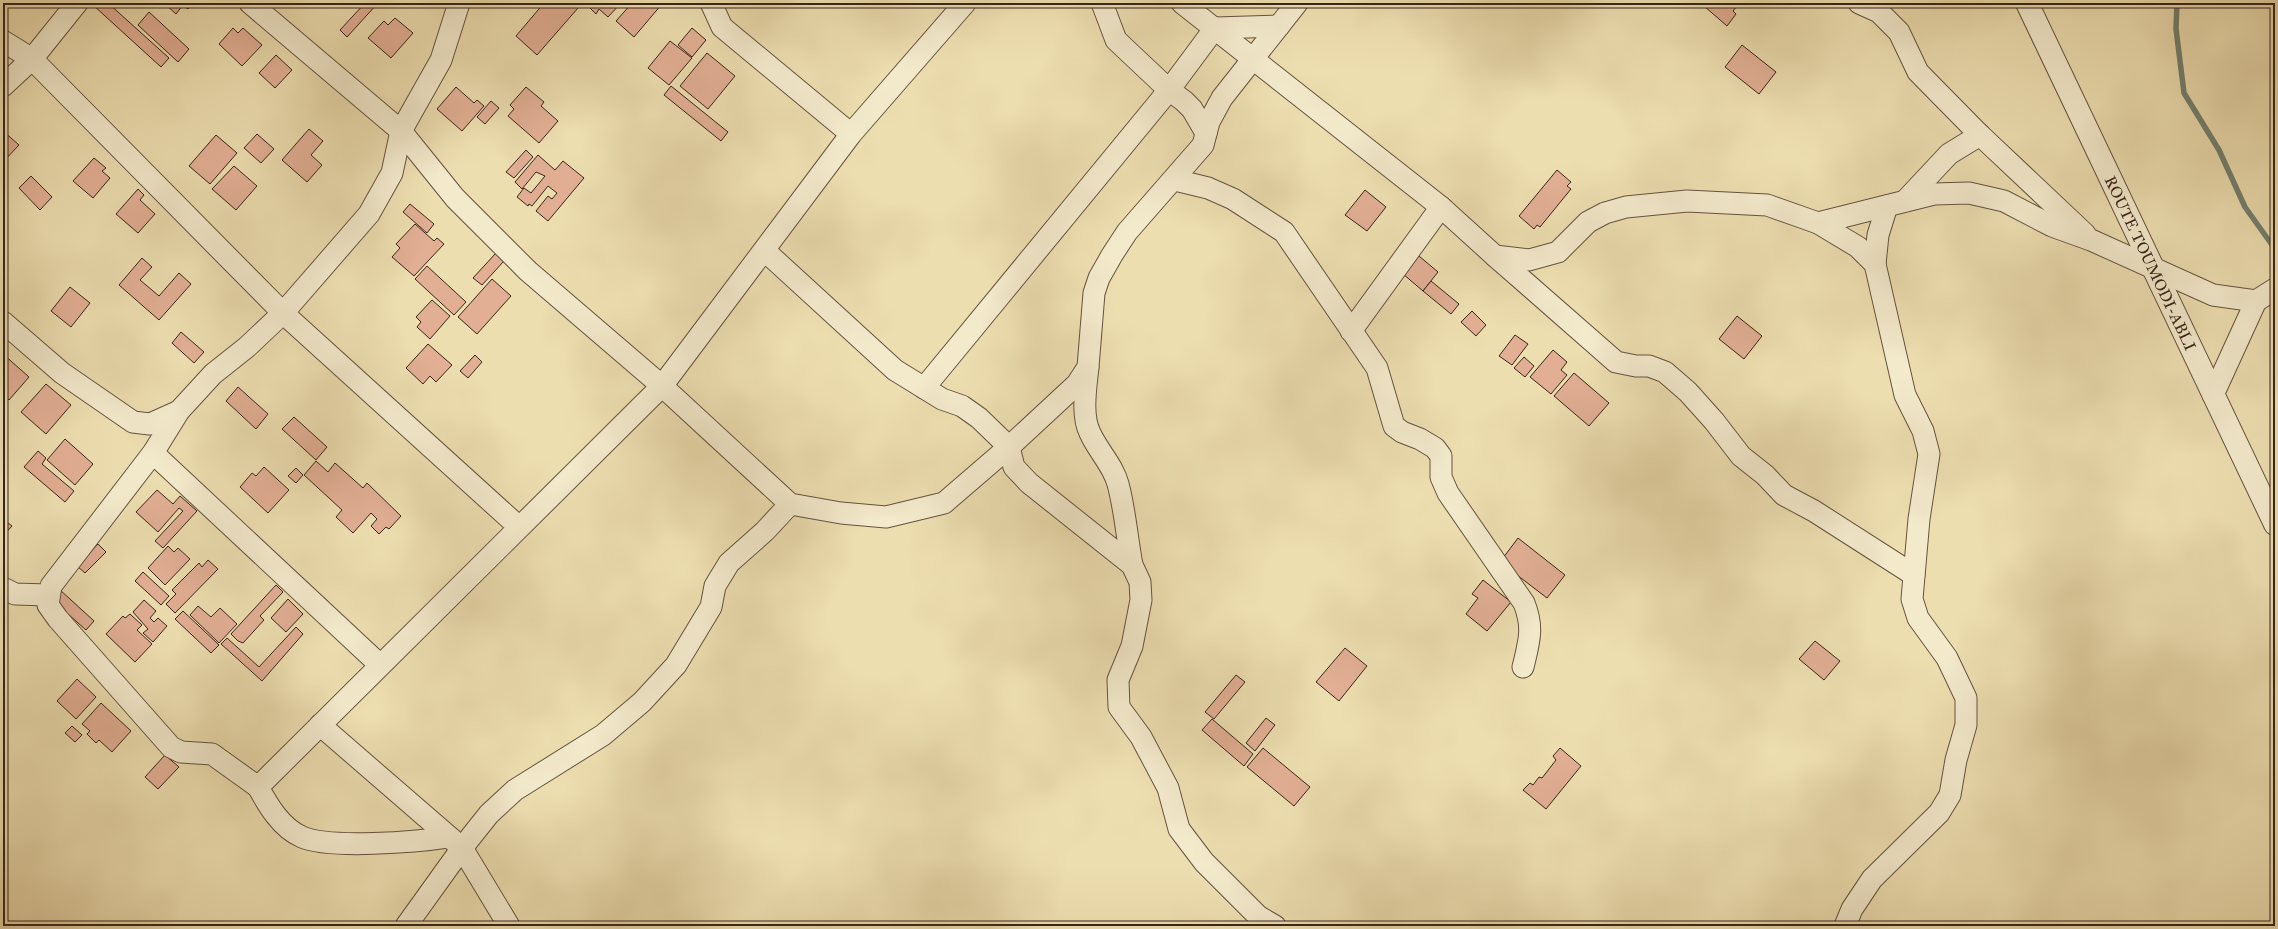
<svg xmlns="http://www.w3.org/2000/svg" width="2278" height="929" viewBox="0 0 2278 929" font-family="'IM FELL Great Primer',serif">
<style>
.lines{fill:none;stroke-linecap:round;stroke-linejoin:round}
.stream{stroke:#728070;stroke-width:5.5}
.building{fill:#e2af95;stroke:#37251a}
.minor-casing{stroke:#645340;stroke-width:23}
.tertiary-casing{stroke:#645340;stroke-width:24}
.minor{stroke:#f3eacc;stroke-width:21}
.tertiary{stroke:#f3eacc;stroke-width:22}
.labels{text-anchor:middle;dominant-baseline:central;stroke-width:4;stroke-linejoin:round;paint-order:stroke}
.street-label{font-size:16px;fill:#37251a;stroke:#f3eacc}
</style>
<rect width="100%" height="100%" fill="#eddeb0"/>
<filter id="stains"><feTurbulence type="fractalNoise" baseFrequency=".005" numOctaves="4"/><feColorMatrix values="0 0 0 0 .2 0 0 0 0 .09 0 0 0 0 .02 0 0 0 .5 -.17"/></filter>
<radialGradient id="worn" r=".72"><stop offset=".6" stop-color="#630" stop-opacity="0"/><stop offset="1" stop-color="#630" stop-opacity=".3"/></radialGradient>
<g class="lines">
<!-- stream -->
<g class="stream">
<polyline points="2177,3 2176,29 2184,93 2219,150 2245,207 2275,249"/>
<polyline points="3,925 5,926"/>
</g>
</g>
<!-- building -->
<g class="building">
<polygon points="94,3 108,3 169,58 161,67 93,5"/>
<polygon points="164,3 193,3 188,9 183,5 176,14"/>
<polygon points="365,3 378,3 347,37 340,30"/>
<polygon points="544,3 573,3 578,8 537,55 516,36"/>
<polygon points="585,3 621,3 608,17 599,9 596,14"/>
<polygon points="632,3 662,4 634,37 616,21"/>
<polygon points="1707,3 1740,3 1733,11 1736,14 1727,26 1704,6"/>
<polygon points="149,12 189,49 178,62 138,25"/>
<polygon points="395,18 413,33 391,58 368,38 384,21 388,25"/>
<polygon points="233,28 238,33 243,28 262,45 242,66 219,44"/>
<polygon points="692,28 706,40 692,57 678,45"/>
<polygon points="670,41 692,58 669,85 648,68"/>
<polygon points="1742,45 1776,72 1759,94 1725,67"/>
<polygon points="707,53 735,76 708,109 680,86"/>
<polygon points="276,55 292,70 275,88 259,73"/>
<polygon points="671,86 728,132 721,141 664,95"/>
<polygon points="456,87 474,103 477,100 484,106 462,131 437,109"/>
<polygon points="526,87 544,102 541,106 558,121 539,143 508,116 514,109 510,105"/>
<polygon points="491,101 499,108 485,124 477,117"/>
<polygon points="309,129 323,141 311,155 322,165 307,182 282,160"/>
<polygon points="3,131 19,145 3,162"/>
<polygon points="257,134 274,149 261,163 244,148"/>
<polygon points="216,135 237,153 210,184 189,166"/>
<polygon points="526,150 533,157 514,178 506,172"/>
<polygon points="538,155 555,170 563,161 584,178 548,221 536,211 548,196 552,199 557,193 548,186 532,206 529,204 528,206 517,197 524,188 531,193 545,176 536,172 522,189 515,182"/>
<polygon points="94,158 106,168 102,171 110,178 93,198 73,181"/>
<polygon points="234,166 257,186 236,210 212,189"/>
<polygon points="1557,170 1571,182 1567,186 1571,189 1540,227 1537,225 1534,229 1519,216"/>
<polygon points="31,176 52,197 40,210 19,188"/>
<polygon points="138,189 144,195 140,200 155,214 138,233 116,214"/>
<polygon points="1365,190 1386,207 1367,231 1345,215"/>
<polygon points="410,204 434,224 427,233 403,212"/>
<polygon points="415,224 434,241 437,238 444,244 414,276 392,257 400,248 396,244"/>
<polygon points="496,253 504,261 482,285 473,278"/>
<polygon points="1419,256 1438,272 1423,291 1403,274"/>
<polygon points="142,258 152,267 140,280 159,296 179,273 191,284 159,320 119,285"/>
<polygon points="427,266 466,302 454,315 415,279"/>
<polygon points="492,279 511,296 477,334 458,317"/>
<polygon points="1431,281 1459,304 1451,314 1423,291"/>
<polygon points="70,287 90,303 71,327 51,311"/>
<polygon points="432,300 450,316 430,339 417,327 421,322 416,317"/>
<polygon points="1472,311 1486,325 1476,336 1461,322"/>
<polygon points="1737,316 1762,336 1744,359 1719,339"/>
<polygon points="181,332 204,352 194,363 172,343"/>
<polygon points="1515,335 1528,344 1512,365 1499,356"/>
<polygon points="428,344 452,365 436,382 430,376 423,384 406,368"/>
<polygon points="1553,350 1567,362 1561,370 1567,375 1551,394 1530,377"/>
<polygon points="3,354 29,377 9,400 3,394"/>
<polygon points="475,355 482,362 468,378 460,371"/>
<polygon points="1524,357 1534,366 1525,377 1514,368"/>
<polygon points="1574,373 1609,403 1589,426 1554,396"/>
<polygon points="46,384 71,405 46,434 21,412"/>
<polygon points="238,387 268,414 256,429 226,401"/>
<polygon points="294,417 327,447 316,460 282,429"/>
<polygon points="65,439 93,464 75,485 47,460"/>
<polygon points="38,451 46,458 42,464 74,491 65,502 24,467"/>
<polygon points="316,461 328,472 335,463 363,488 367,483 401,516 389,529 386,527 379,534 371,526 377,519 371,513 353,533 336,517 342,510 304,475"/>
<polygon points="264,467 289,490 268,513 240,487 252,473 256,476"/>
<polygon points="296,468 303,475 296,483 288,476"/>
<polygon points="157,490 173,504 180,496 197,511 163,548 155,541 183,511 179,508 158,532 136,512"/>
<polygon points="3,519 12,526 3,536"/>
<polygon points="1518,538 1565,575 1547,598 1500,562"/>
<polygon points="98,544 106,552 85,573 77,566"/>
<polygon points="168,546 174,552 178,548 190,559 165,585 148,568"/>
<polygon points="208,560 218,569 175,613 166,604 176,594 172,590 199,563 202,567"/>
<polygon points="143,572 169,596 161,605 135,581"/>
<polygon points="1483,580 1511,602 1487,631 1466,614 1478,598 1472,594"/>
<polygon points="276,585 283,592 260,616 264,620 243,643 238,641 231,634"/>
<polygon points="59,589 94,621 86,630 51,599"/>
<polygon points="288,599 303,614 286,632 271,618"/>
<polygon points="144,600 156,611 150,618 154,622 158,618 167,626 153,642 143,633 148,629 133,612"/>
<polygon points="198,606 211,617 220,608 237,624 219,643 190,615"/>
<polygon points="183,611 219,645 211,653 175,619"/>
<polygon points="130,614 142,625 137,630 152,644 135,662 106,634 123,616 125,618"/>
<polygon points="296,627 303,634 262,681 221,644 227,638 259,667"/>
<polygon points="1815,641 1840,661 1824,680 1799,659"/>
<polygon points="1345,648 1367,666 1339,701 1316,682"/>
<polygon points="1236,675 1245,682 1214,719 1205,712"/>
<polygon points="77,679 96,697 76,719 57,701"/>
<polygon points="101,703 131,731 112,752 99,740 96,743 87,734 90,731 82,724"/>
<polygon points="1266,718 1275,725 1255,751 1246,743"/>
<polygon points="1212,719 1253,754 1244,766 1202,730"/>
<polygon points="72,726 82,735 75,742 65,733"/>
<polygon points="1263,748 1310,787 1294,806 1247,767"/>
<polygon points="1560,748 1581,766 1546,809 1523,790 1530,783 1533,785 1539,777 1542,778 1556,760 1553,756"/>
<polygon points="165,755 179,767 158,789 145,777"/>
</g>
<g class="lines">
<!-- minor casing -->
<g class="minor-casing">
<g id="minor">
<polyline points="77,3 32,59 283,313 369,214 392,173 401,131 441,60 459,3"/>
<polyline points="250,3 401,131 455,198 528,271 662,386 258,787 212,754 181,752 171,747 58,619 48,605 51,586 153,453 179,411 213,374 247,347 283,313 519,527"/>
<polyline points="711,3 722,27 851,134"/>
<polyline points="965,3 851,134 662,386 790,504 841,513 886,517 944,503 1009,447 1077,384 1088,367 1094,293 1099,278 1112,255 1127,232 1203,145 1209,122 1222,98 1297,3"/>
<polyline points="1102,3 1116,40 1169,90 1184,101 1192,109 1206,133"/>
<polyline points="1182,3 1441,207 1495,256 1529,260 1558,252 1588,222 1605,213 1626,207 1687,201 1767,205 1818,223 1934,194 1969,193 2004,201 2052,226 2091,240 2213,295 2256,301 2275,289"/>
<polyline points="1859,3 1879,12 1899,32 1918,72 1980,135 2085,234"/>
<polyline points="3,41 32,59 3,86"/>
<path d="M1175,180L1208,188L1233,199L1284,232L1377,368L1394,426L1402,432L1420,439L1435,448L1441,456V477L1448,493L1524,603C1534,628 1529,642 1523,667"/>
<polyline points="1905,201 1949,154 1980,135"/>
<polyline points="1818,223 1858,247 1875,264 1905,395 1923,431 1929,454 1919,519 1912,599 1918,618 1947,658 1966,698 1966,725 1956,760 1950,795 1939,813 1872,879 1852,909 1845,926"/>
<polyline points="765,251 895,370 942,399 962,406 979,418 1009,447 1014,467 1029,483 1132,565 1140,582 1141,600 1132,646 1118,680 1119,707 1141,737 1168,788 1179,829 1204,862 1258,916 1275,926"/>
<polyline points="1495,256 1616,362 1636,366 1649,366 1665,372 1688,392 1714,421 1741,456 1765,475 1784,495 1814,511 1914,575"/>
<polyline points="1875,264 1878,235 1887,206"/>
<polyline points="3,322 62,373 133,422 150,424 179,411"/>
<polyline points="1351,331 1441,207"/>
<path d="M1088,367C1086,387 1081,415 1090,433C1098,451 1113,465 1118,484C1125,510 1127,538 1132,565"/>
<polyline points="924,388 1169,90 1215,28 1279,26"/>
<polyline points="2213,395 2256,301"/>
<polyline points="153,453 380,665"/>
<polyline points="3,588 15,594 48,595"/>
<polyline points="320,725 462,848 509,926"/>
<path d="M258,787C268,805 281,828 302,837C329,849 417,842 449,837"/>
<polyline points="406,926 462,848 489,814 515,790 603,735 642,702 676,665 711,607 715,586 729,563 765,531 790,504"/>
</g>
</g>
<!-- tertiary casing -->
<g class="tertiary-casing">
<g id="tertiary">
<path id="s1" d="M2027,3L2275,524"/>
</g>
</g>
<!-- minor -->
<use href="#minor" class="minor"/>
<!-- tertiary -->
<use href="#tertiary" class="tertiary"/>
</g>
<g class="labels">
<!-- street labels -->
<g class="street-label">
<text stroke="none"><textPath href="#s1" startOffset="288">ROUTE TOUMODI-ABLI</textPath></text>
</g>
</g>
<!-- margin -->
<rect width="2278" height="929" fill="none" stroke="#eddeb0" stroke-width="16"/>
<rect x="4" y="4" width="2270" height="921" fill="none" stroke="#37251a" stroke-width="2"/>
<rect x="8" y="8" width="2262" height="913" fill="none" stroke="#37251a"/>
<rect width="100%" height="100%" filter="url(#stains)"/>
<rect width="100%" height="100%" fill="url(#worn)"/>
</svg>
